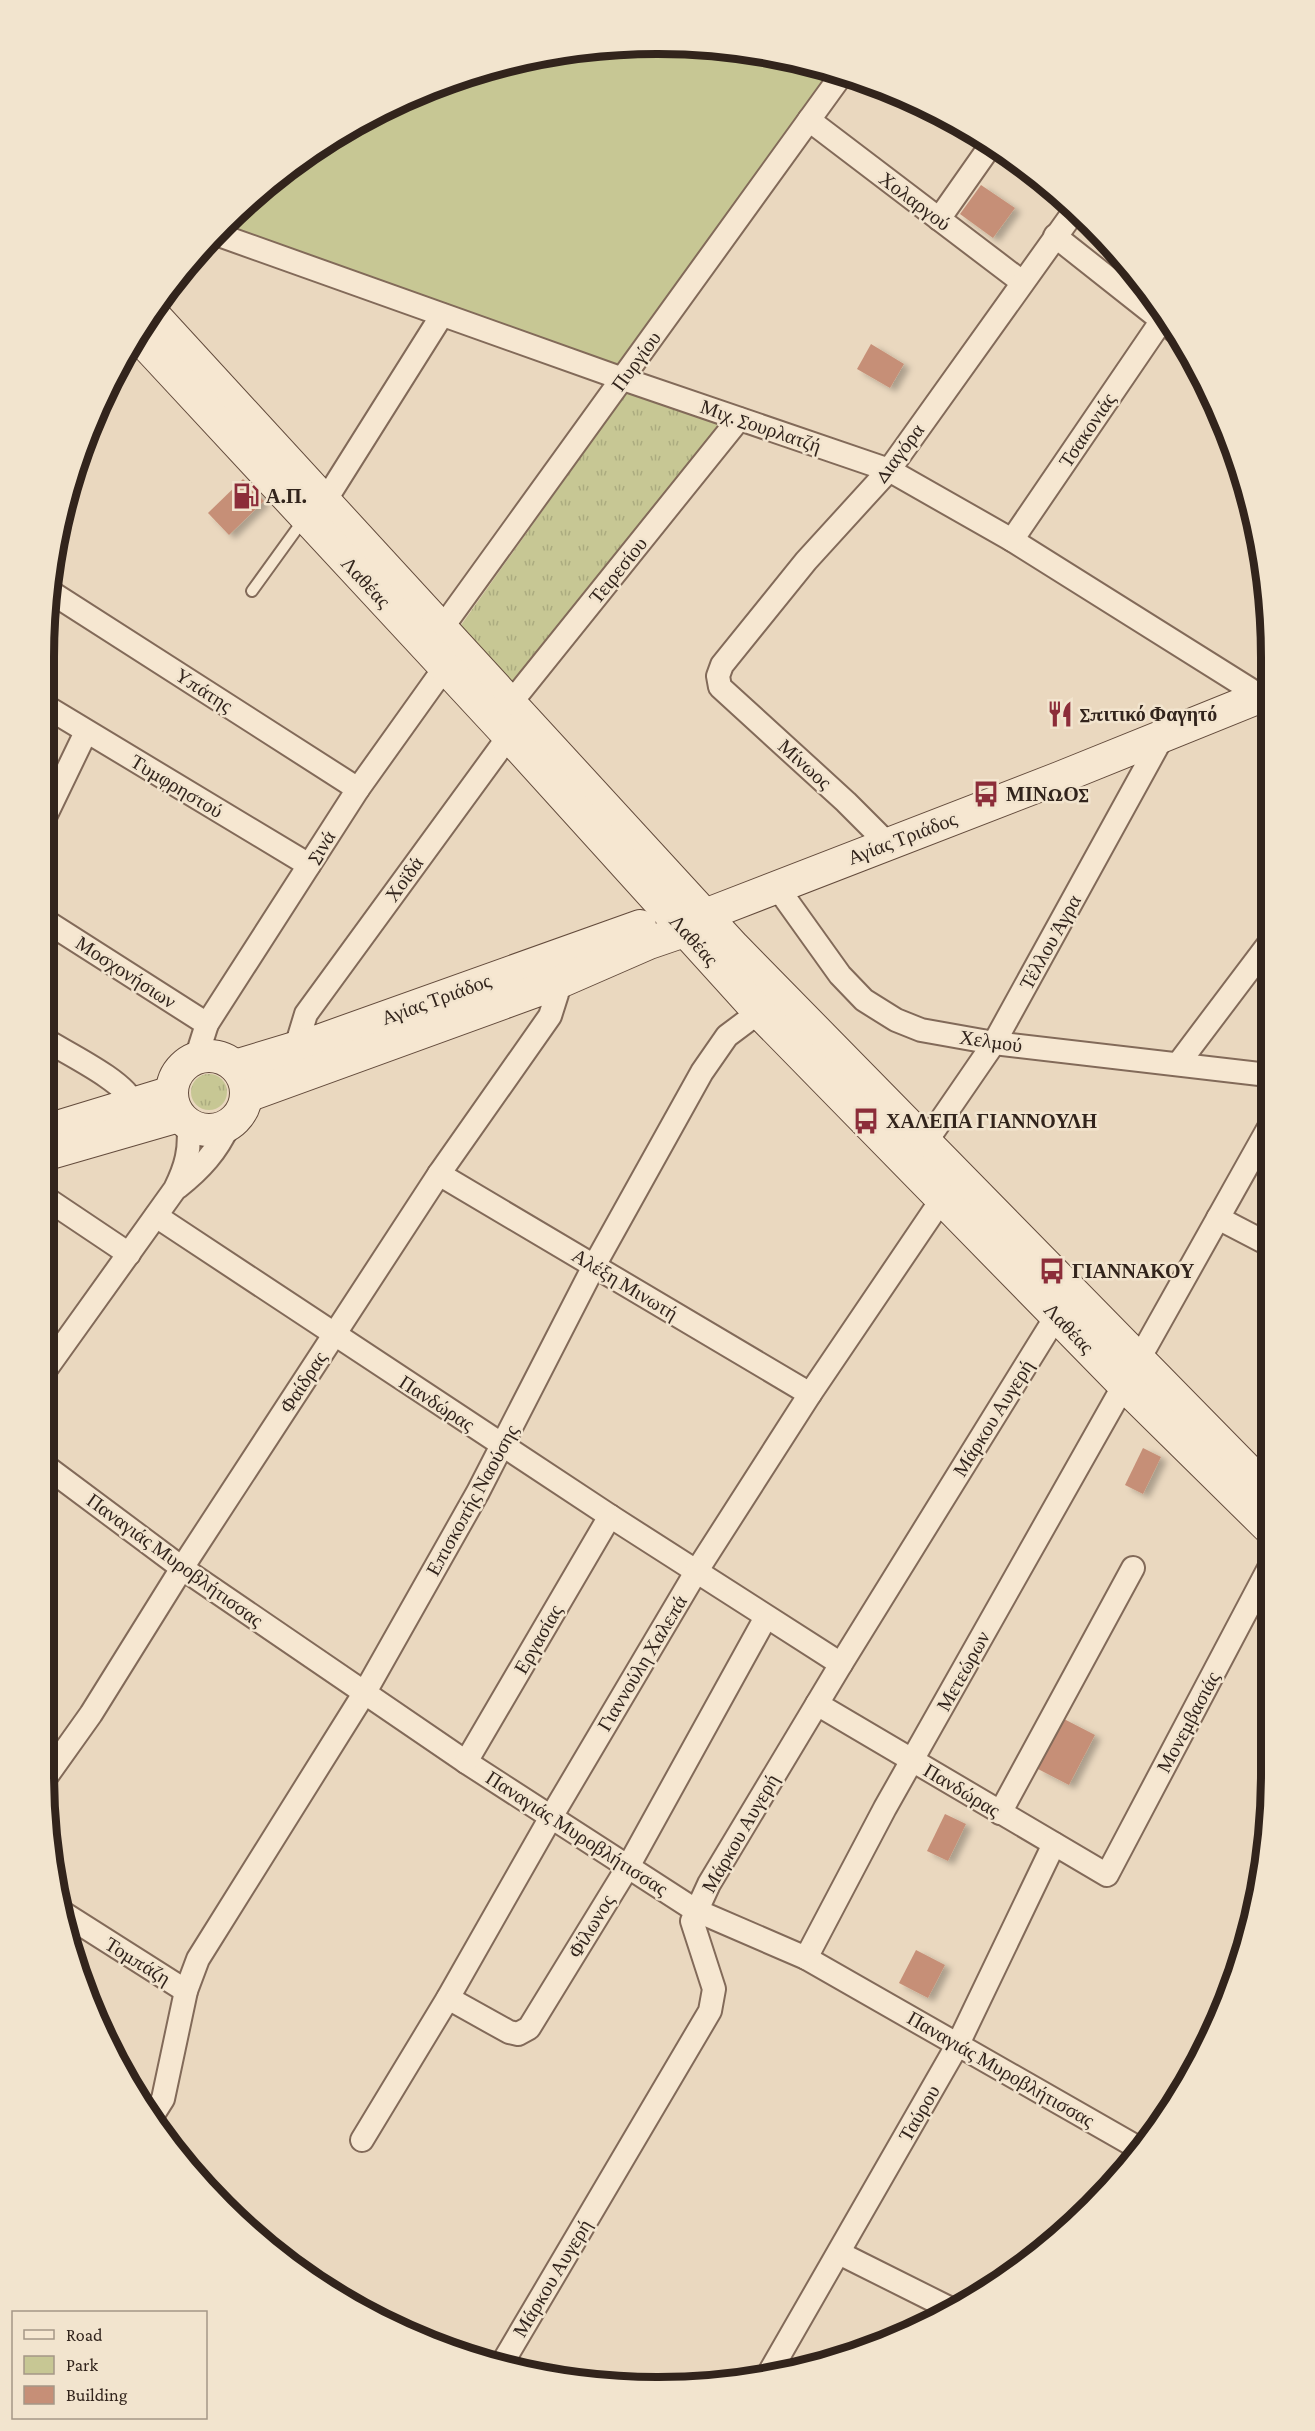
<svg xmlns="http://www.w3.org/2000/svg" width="1315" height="2431" viewBox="0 0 1315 2431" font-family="'Crimson Pro',serif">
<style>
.grass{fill:url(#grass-tufts)}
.green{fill:#c7c794}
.building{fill:#c68f77;filter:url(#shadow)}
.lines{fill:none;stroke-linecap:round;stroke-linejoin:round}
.lane-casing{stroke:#826a59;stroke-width:14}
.street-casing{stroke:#826a59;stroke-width:26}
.secondary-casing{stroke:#634b3c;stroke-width:34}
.lane{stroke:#f6e7d1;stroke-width:10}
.street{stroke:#f6e7d1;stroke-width:22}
.secondary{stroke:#f6e7d1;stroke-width:32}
.labels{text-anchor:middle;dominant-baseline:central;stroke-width:5;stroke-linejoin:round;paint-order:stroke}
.street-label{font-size:20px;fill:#32241c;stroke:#f2e4ce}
.poi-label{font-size:20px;font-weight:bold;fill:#32241c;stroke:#f2e4ce;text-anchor:start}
.rim{fill:none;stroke:#32241c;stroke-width:8}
</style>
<defs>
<pattern id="grass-tufts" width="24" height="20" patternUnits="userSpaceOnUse" patternTransform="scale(1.5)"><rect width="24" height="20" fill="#c7c794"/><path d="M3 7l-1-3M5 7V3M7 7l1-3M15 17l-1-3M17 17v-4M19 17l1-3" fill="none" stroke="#abab7f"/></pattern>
<filter id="shadow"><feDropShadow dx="6" dy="4" stdDeviation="3" flood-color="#0004"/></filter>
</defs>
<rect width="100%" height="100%" fill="#ead8bf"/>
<!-- grass -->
<g class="grass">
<polygon points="627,392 722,425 511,689 459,628"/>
<circle cx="209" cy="1092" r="18"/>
</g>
<!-- green -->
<polygon class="green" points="617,45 737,49 831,70 618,365 224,226 283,171 386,107 498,65"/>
<!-- building -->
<g class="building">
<polygon points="981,185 1015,208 993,238 960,214"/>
<polygon points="871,344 904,364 890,388 857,369"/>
<polygon points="243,479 264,501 229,535 208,513"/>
<polygon points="1143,1448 1161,1457 1143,1494 1125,1485"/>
<polygon points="1064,1719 1095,1735 1069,1785 1038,1769"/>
<polygon points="945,1814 966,1824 948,1861 927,1851"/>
<polygon points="916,1950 945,1965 928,1998 899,1983"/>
</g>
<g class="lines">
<!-- lane casing -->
<g class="lane-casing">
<polyline id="lane" points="252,591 304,519"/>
</g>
<!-- street casing -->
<g class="street-casing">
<g id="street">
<polyline points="809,120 1022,282"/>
<polyline points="939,219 991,145"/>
<polyline points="216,234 623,379 889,470 1012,540 1267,700"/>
<polyline points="1055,236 1175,331"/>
<polyline points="315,509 325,501 442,315"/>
<polyline points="1012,540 1162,320"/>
<polyline points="49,591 358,789"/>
<polyline points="434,639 843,73"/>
<polyline points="45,706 309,865"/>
<polyline points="501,715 739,419"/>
<polyline points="45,817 86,732"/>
<polyline points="887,843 846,802 720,687 718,676 722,665 806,561 889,470 1075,210"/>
<polyline points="777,887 840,975 864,1000 896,1020 921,1030 994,1043 1268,1075"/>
<polyline points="44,920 207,1024"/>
<path d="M44,1039C66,1053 125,1081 133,1103"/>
<polyline points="300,1047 299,1037 306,1014 517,725"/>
<polyline points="202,1056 200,1046 207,1024 358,789 453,656"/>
<polyline points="1178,1064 1267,946"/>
<polyline points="926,1142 994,1043 1163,736"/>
<polyline points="439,1174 810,1394"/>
<path d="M178,1187C201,1169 217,1151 229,1125"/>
<polyline points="44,1197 129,1254"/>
<polyline points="156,1216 610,1516 841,1664"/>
<polyline points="1218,1218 1268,1244"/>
<polyline points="1139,1359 1268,1129"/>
<path d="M44,1372L175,1189C186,1167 191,1149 188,1124"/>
<polyline points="44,1465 182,1568 466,1762 695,1910 806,1958 1142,2150"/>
<polyline points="817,1704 1107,1875 1269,1568"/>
<polyline points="466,1762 610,1516"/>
<polyline points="44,1780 91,1714 182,1568 439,1174 550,1016 557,994 555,984"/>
<polyline points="1000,1813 1133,1568"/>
<polyline points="60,1911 186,1991"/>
<polyline points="806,1958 885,1808 1124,1385"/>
<polyline points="448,1998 509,2032 518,2034 529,2028 629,1865 766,1617"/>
<polyline points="151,2118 163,2099 186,1991 198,1959 365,1692 478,1492 594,1266 702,1072 727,1036 759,1012"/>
<polyline points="362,2140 448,1998 551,1817 696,1572 810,1394 942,1199"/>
<polyline points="839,2253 951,2309"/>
<polyline points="500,2367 710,2011 714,1989 692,1921 709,1884 841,1664 1057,1315"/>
<polyline points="768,2375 958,2044 1054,1844"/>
</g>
</g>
<!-- secondary casing -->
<g class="secondary-casing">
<g id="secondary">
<polyline points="152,313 734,947 1269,1492"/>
<polyline points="137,335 509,736 759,1012 1124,1385 1269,1528"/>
<circle cx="209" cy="1093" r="37"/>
<polyline points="235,1066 321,1040 640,926"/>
<polyline points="247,1096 555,984 649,943 687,930 705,915 1059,778 1267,694"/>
<polyline points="44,1131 172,1092"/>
<polyline points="44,1155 179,1116"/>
</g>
</g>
<!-- lane -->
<use href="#lane" class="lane"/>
<!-- street -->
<use href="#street" class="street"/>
<!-- secondary -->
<use href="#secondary" class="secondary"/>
</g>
<!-- icons -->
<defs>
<g id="fuel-bare" transform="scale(2.07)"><path d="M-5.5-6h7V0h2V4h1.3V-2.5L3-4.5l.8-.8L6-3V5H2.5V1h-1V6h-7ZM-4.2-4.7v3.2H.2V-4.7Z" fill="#8c2d39" stroke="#f2e4ce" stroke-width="2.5" paint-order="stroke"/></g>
<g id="restaurant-bare" transform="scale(2.07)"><path d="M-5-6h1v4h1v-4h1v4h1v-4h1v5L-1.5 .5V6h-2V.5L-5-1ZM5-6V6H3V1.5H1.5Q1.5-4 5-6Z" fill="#8c2d39" stroke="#f2e4ce" stroke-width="2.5" paint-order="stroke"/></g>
<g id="bus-bare" transform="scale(2.07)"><path d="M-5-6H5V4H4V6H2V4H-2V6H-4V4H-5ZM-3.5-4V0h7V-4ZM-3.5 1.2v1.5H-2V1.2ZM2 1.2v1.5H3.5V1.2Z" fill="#8c2d39" stroke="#f2e4ce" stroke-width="2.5" paint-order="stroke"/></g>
</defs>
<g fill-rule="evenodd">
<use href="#fuel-bare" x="246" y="496"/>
<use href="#restaurant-bare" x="1060" y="714"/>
<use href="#bus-bare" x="986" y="794"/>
<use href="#bus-bare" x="866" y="1121"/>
<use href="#bus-bare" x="1052" y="1271"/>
</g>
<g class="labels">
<!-- street labels -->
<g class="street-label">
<text transform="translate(915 201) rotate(37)">Χολαργού</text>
<text transform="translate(636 361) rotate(-54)">Πυργίου</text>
<text transform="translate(761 426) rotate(19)">Μιχ. Σουρλατζή</text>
<text transform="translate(1087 430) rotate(-56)">Τσακονιάς</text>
<text transform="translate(899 453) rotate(-53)">Διαγόρα</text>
<text transform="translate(618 570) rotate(-51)">Τειρεσίου</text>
<text transform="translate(366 582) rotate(47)">Λαθέας</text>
<text transform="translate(204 690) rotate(33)">Υπάτης</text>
<text transform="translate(805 764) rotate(42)">Μίνωος</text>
<text transform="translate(177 786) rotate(31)">Τυμφρηστού</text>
<text transform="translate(902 838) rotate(-21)">Αγίας Τριάδος</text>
<text transform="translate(321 847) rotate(-57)">Σινά</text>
<text transform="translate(404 879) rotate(-54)">Χοϊδά</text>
<text transform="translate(694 940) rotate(48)">Λαθέας</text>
<text transform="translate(1050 942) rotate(-61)">Τέλλου Άγρα</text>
<text transform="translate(126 972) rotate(33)">Μοσχονήσιων</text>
<text transform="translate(436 999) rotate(-20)">Αγίας Τριάδος</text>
<text transform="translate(991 1041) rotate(8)">Χελμού</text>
<text transform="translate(625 1284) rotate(31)">Αλέξη Μινωτή</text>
<text transform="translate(1069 1328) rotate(46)">Λαθέας</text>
<text transform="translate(303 1382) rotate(-57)">Φαίδρας</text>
<text transform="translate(437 1403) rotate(33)">Πανδώρας</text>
<text transform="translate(993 1418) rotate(-58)">Μάρκου Αυγερή</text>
<text transform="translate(472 1500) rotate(-61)">Επισκοπής Ναούσης</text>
<text transform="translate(175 1560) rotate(36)">Παναγιάς Μυροβλήτισσας</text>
<text transform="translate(538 1639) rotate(-60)">Εργασίας</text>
<text transform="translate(642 1663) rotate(-59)">Γιαννούλη Χαλεπά</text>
<text transform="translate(963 1671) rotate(-61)">Μετεώρων</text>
<text transform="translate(1188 1722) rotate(-62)">Μονεμβασιάς</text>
<text transform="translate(962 1790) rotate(31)">Πανδώρας</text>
<text transform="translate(577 1833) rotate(33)">Παναγιάς Μυροβλήτισσας</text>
<text transform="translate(740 1833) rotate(-60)">Μάρκου Αυγερή</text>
<text transform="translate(591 1926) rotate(-59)">Φίλωνος</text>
<text transform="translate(138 1961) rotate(32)">Τομπάζη</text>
<text transform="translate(1001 2069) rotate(30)">Παναγιάς Μυροβλήτισσας</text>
<text transform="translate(919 2113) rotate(-60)">Ταύρου</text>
<text transform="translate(552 2278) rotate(-59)">Μάρκου Αυγερή</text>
</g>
<!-- poi labels -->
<g class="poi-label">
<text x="266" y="496">Α.Π.</text>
<text x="1080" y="714">Σπιτικό Φαγητό</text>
<text x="1006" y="794">ΜΙΝΩΟΣ</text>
<text x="886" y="1121">ΧΑΛΕΠΑ ΓΙΑΝΝΟΥΛΗ</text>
<text x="1072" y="1271">ΓΙΑΝΝΑΚΟΥ</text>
</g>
</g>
<!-- crop -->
<path d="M0 0H1315V2431H0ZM657 54H658A603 603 0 0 1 1261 657V1774A603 603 0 0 1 658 2377H657A603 603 0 0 1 54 1774V657A603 603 0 0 1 657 54Z" fill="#f2e4ce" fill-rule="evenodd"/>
<path class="rim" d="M657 54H658A603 603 0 0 1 1261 657V1774A603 603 0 0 1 658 2377H657A603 603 0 0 1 54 1774V657A603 603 0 0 1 657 54Z"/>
<!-- legend -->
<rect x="12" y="2311" width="195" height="108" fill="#f2e4ce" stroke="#a59787" stroke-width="1.5"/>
<rect x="24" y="2330" width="30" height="9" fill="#f6e7d1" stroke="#a59787" stroke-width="1.5"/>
<text x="66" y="2341" font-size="18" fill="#32241c">Road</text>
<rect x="24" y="2356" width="30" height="18" fill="#c7c794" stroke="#a59787" stroke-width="1.5"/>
<text x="66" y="2371" font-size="18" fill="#32241c">Park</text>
<rect x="24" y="2386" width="30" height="18" fill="#c68f77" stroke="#a59787" stroke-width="1.5"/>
<text x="66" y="2401" font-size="18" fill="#32241c">Building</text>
</svg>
